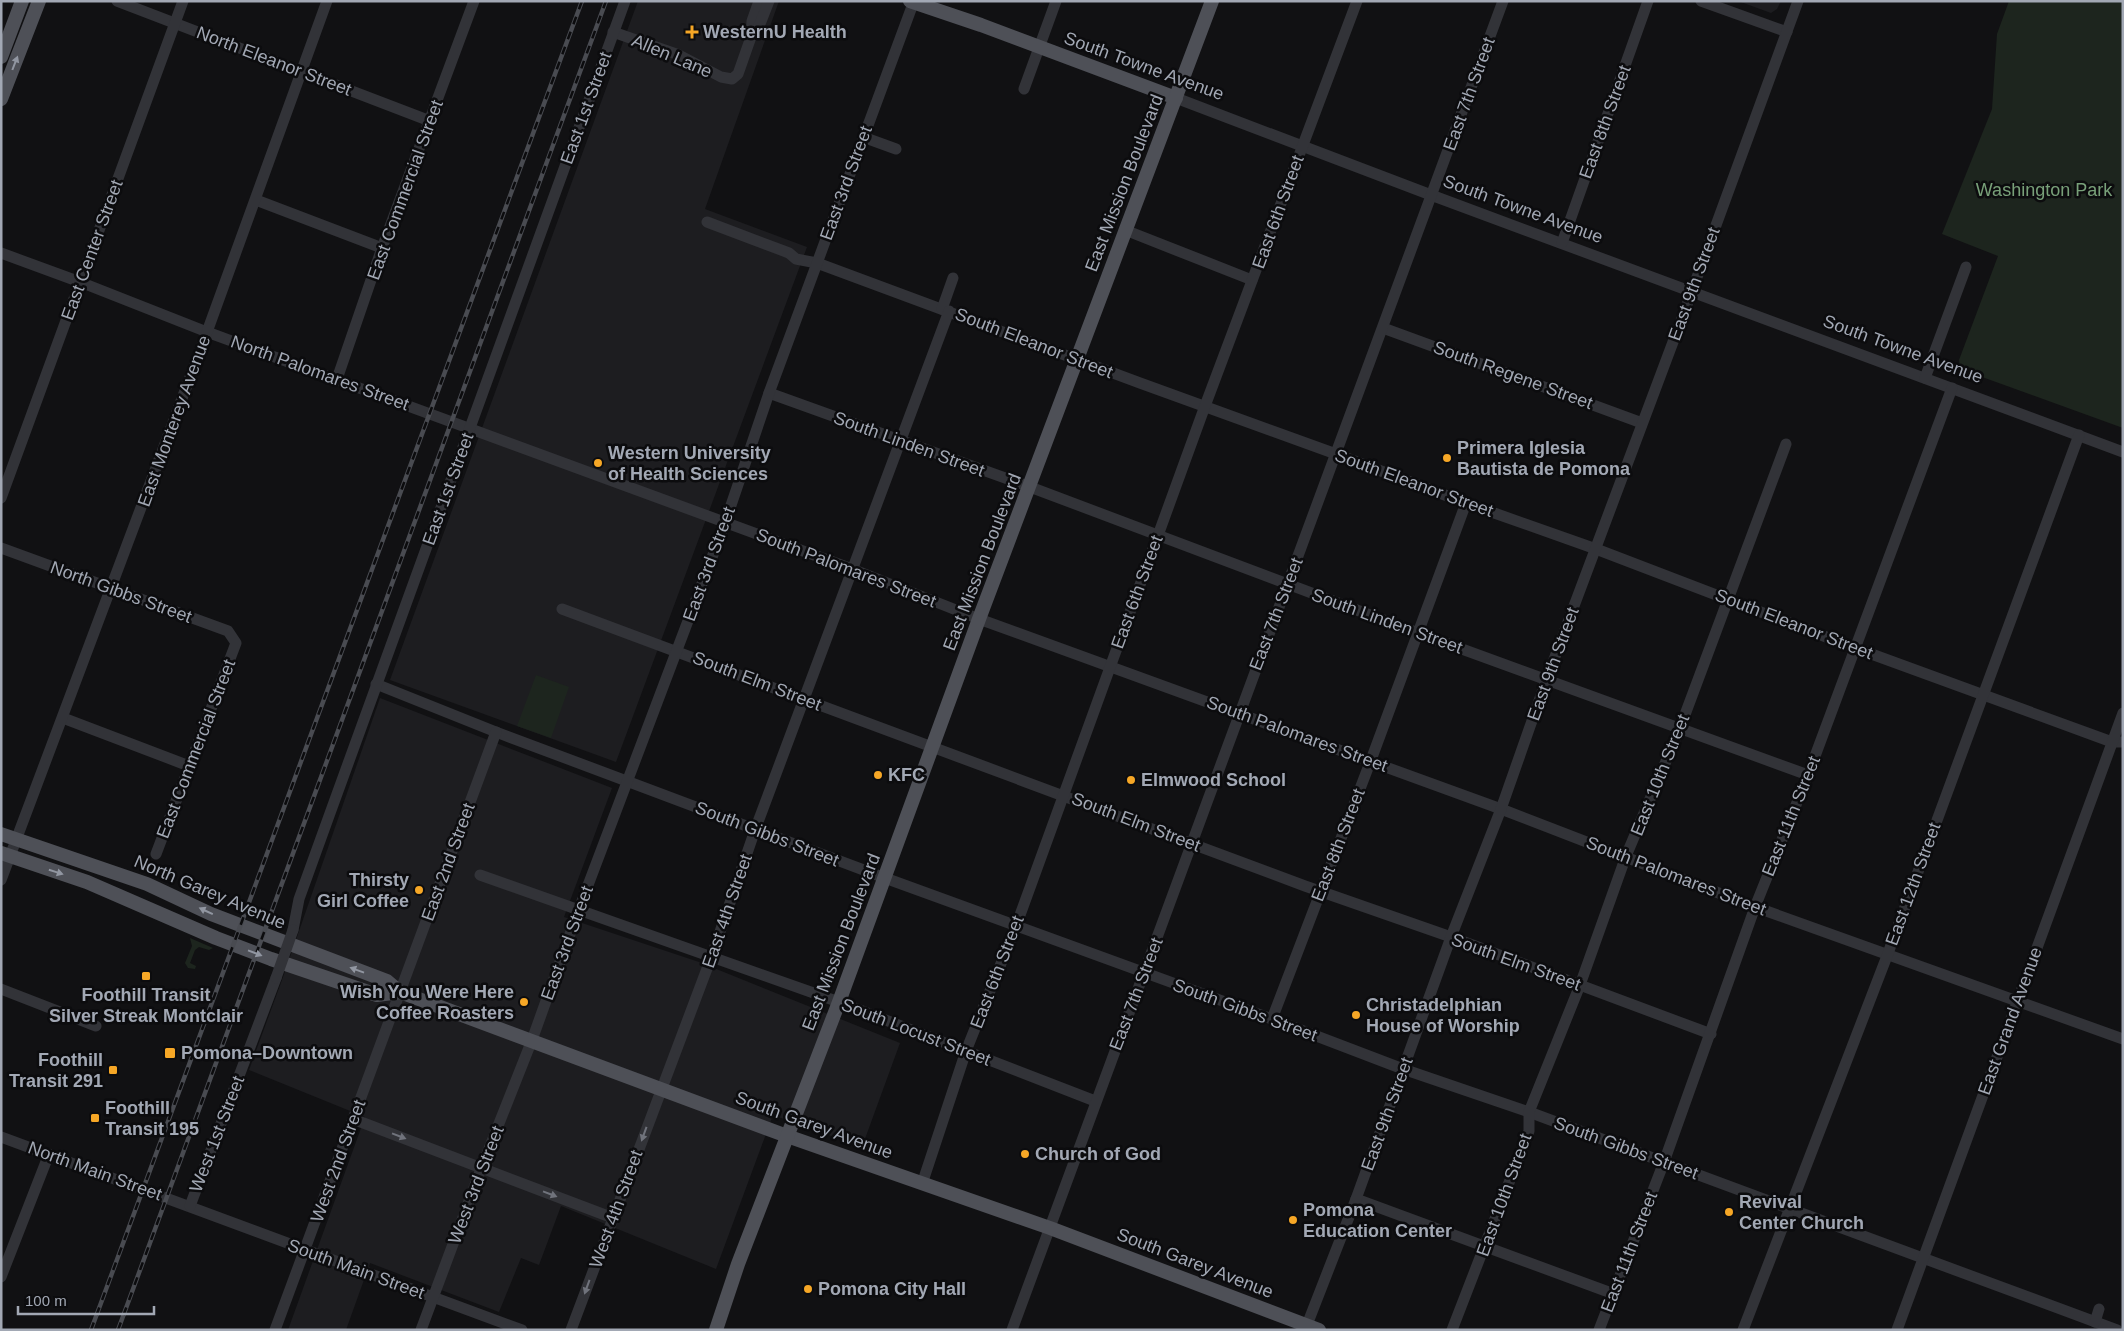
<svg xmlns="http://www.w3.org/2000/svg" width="2124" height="1331" viewBox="0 0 2124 1331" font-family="Arial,sans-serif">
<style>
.built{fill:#1d1d20}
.green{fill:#1d251e}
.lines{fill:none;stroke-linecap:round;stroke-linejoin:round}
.minor{stroke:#323338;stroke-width:11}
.major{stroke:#4e5057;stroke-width:14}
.rail-casing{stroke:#494b51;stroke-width:4.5}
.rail{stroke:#0c0c0e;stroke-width:2.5;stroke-dasharray:8;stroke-linecap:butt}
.minor-bridge{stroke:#323338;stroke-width:11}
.oneway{fill:#9196a1}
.oneway2{fill:#70737c}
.poi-dot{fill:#f6a726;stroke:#0c0c0e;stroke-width:2}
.labels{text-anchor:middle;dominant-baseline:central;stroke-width:5;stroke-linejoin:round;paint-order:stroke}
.poi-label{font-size:18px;font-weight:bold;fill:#a2a8b4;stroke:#0c0c0e;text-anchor:start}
.street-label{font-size:18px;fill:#a2a8b4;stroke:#0c0c0e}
.park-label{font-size:18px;fill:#78a079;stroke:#0c0c0e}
</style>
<rect width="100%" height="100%" fill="#111113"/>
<!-- built -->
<g class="built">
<polygon points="638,1 779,1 705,209 807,247 616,762 390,680"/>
<polygon points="1738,1 1781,1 1777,9 1771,13"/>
<polygon points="380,698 612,788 564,917 699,962 900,1043 862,1147 773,1115 716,1269 561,1206 539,1265 521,1258 499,1312 370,1263 346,1330 288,1330 365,1117 249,1070 282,980"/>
</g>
<!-- green -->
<g class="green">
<polygon points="2009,1 2123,1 2123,428 1960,369 1959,360 1998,256 1942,234 1992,109 1997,34"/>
<polygon points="536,675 569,687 551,738 517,726"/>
<polygon points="190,938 213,948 209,950 199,947 195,950 190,963 196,966 195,969 188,968 185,963 192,946"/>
</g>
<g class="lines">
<!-- minor -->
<g class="minor">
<polyline points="117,1 430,121"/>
<polyline points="1701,1 1787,32"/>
<polyline points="613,32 679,55 721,77 732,79 738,74 751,37 752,21 759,1"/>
<polyline points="751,37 760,24 769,1"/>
<polyline points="1024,89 1056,1"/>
<polyline points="1176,98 1431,195 2123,452"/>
<polyline points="863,137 896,149"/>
<polyline points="256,200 382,248"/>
<polyline points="707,222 789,253 796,259 817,263 1140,383 1336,454 1466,503 1596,549 1855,648 2112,742 2123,742"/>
<polyline points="1125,230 1252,280"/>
<polyline points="1562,243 1648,1"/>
<polyline points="1,253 80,282 207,332 852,569 979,619 1501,809 1755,907 2123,1039"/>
<polyline points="942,309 953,278"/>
<polyline points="1383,328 1642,423"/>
<polyline points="1925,378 1966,267"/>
<polyline points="337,379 382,248 474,1"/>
<polyline points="769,393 1030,487 1418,633 1808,775"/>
<polyline points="1,498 183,1"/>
<polyline points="1,548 228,631 236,643 156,854"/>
<polyline points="562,609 1305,886 1451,937 1711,1034"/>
<polyline points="376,684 496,732 885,878 1272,1019 1403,1069 1529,1112 2117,1330"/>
<polyline points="63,718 189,766"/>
<polyline points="480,875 839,1002 1095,1101"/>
<polyline points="1,880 207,332 327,1"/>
<polyline points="293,930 299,899 329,816 625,1"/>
<polyline points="1,989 96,1026"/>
<polyline points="1272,1019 1371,760 1466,503"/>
<polyline points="353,1119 613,1218"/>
<polyline points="1,1137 522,1330"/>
<polyline points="922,1184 966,1051 1016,926 1205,406 1357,1"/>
<polyline points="1356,1199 1614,1294"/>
<polyline points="190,1206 276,978"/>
<polyline points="1,1277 49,1154"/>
<polyline points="2095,1322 2099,1309"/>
<polyline points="275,1330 496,732"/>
<polyline points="421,1330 481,1169 532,1040 579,909 725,523 769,393 914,1"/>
<polyline points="571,1330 711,958 755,830 949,311"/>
<polyline points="1012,1330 1503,1"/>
<polyline points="1305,1330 1356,1199 1451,937 1501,809 1547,678 1685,310 1798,1"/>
<polyline points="1452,1330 1529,1131 1529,1112 1580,985 1626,856 1680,728 1786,444"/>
<polyline points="1599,1330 1664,1162 1755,907 1808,775 1952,388"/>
<polyline points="1743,1330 1887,956 2079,435"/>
<polyline points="1897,1330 2123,713"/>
</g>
<!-- major -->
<g class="major">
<polyline points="910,1 981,25 1176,98"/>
<polyline points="1,57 22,1"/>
<polyline points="1,99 39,1"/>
<polyline points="1,834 147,884 211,914 387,981 400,992"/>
<polyline points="1,853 87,882 216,938 271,959 377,995 400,992 787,1136 1050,1228 1319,1330"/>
<polyline points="716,1330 738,1264 839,1002 979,619 1212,1"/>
</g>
<!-- rail casing -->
<g class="rail-casing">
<g id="rail">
<polyline points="91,1330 582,1"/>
<polyline points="118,1330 606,1"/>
</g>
</g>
<!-- rail -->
<use href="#rail" class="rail"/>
<!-- minor-bridge -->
<polyline class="minor-bridge" points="276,978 293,930"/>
</g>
<!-- one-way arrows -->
<defs><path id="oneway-solid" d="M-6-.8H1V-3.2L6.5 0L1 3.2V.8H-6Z" transform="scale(1.25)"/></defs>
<g class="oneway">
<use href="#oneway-solid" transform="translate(15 63) rotate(-69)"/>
<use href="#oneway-solid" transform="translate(56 872) rotate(18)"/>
<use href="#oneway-solid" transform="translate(206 911) rotate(-155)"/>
<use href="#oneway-solid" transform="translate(255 953) rotate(21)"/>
<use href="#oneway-solid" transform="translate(357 970) rotate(-160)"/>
</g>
<g class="oneway2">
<use href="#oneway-solid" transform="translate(644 1134) rotate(110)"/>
<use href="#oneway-solid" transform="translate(399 1136) rotate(21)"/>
<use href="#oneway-solid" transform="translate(550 1194) rotate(21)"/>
<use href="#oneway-solid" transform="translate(587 1287) rotate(110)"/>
</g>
<!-- markers -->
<g class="poi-dot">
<path d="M689.5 24.5h5v5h5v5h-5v5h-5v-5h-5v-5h5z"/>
<circle cx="1447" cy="458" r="5"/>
<circle cx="598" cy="463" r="5"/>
<circle cx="878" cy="775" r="5"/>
<circle cx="1131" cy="780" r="5"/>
<circle cx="419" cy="890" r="5"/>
<rect x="141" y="971" width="10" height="10" rx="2.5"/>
<circle cx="524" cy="1002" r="5"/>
<circle cx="1356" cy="1015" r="5"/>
<rect x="164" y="1047" width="12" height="12" rx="2.5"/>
<rect x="108" y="1065" width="10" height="10" rx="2.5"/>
<rect x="90" y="1113" width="10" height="10" rx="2.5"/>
<circle cx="1025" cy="1154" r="5"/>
<circle cx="1729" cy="1212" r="5"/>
<circle cx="1293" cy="1220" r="5"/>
<circle cx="808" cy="1289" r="5"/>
</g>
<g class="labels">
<!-- poi labels -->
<g class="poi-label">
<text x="703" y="32">WesternU Health</text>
<text x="1457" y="448">Primera Iglesia<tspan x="1457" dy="21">Bautista de Pomona</tspan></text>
<text x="608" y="453">Western University<tspan x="608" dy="21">of Health Sciences</tspan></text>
<text x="888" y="775">KFC</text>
<text x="1141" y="780">Elmwood School</text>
<text x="409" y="880" text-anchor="end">Thirsty<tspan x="409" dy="21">Girl Coffee</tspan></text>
<text x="514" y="992" text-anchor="end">Wish You Were Here<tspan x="514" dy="21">Coffee Roasters</tspan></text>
<text x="146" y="995" text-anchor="middle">Foothill Transit<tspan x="146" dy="21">Silver Streak Montclair</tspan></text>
<text x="1366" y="1005">Christadelphian<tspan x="1366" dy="21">House of Worship</tspan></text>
<text x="181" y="1053">Pomona–Downtown</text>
<text x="103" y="1060" text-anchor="end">Foothill<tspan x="103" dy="21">Transit 291</tspan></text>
<text x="105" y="1108">Foothill<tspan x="105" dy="21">Transit 195</tspan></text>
<text x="1035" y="1154">Church of God</text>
<text x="1739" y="1202">Revival<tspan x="1739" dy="21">Center Church</tspan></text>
<text x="1303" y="1210">Pomona<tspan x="1303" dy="21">Education Center</tspan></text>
<text x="818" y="1289">Pomona City Hall</text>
</g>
<!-- street labels -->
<g class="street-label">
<text transform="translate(672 56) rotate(23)">Allen Lane</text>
<text transform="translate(274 61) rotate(21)">North Eleanor Street</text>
<text transform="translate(1144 66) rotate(20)">South Towne Avenue</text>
<text transform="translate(1469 94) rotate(-70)">East 7th Street</text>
<text transform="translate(586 108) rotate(-70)">East 1st Street</text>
<text transform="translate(1605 122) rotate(-70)">East 8th Street</text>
<text transform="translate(846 183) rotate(-70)">East 3rd Street</text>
<text transform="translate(1124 183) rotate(-69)">East Mission Boulevard</text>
<text transform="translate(405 190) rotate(-70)">East Commercial Street</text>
<text transform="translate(1523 209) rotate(20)">South Towne Avenue</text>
<text transform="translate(1278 212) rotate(-70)">East 6th Street</text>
<text transform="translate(92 250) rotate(-70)">East Center Street</text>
<text transform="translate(1694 284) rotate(-70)">East 9th Street</text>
<text transform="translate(1034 343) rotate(21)">South Eleanor Street</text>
<text transform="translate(1903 349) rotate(20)">South Towne Avenue</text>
<text transform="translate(320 373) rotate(20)">North Palomares Street</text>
<text transform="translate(1513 375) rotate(20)">South Regene Street</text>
<text transform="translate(174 421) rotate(-70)">East Monterey Avenue</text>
<text transform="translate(909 444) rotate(20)">South Linden Street</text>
<text transform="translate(1414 483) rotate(20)">South Eleanor Street</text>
<text transform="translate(448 489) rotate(-70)">East 1st Street</text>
<text transform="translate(982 562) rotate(-69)">East Mission Boulevard</text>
<text transform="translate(709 564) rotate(-70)">East 3rd Street</text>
<text transform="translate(846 568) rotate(21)">South Palomares Street</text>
<text transform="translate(121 592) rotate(20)">North Gibbs Street</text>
<text transform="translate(1137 592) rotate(-70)">East 6th Street</text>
<text transform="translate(1276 614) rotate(-69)">East 7th Street</text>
<text transform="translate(1387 621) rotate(20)">South Linden Street</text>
<text transform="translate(1794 624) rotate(21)">South Eleanor Street</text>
<text transform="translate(1553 664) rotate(-70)">East 9th Street</text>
<text transform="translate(757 681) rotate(21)">South Elm Street</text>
<text transform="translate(1297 734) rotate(20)">South Palomares Street</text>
<text transform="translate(196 749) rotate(-69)">East Commercial Street</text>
<text transform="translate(1660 775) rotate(-68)">East 10th Street</text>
<text transform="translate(1791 816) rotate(-68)">East 11th Street</text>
<text transform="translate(1136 822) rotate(21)">South Elm Street</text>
<text transform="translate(767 834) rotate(21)">South Gibbs Street</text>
<text transform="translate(1338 845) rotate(-69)">East 8th Street</text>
<text transform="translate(448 862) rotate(-70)">East 2nd Street</text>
<text transform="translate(1676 876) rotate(21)">South Palomares Street</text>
<text transform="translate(1913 884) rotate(-70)">East 12th Street</text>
<text transform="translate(210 892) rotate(23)">North Garey Avenue</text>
<text transform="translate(727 911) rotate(-71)">East 4th Street</text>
<text transform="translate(841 942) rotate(-69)">East Mission Boulevard</text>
<text transform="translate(567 943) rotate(-70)">East 3rd Street</text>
<text transform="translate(1516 962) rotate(20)">South Elm Street</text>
<text transform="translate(997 972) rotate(-69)">East 6th Street</text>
<text transform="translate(1136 994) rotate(-69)">East 7th Street</text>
<text transform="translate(1245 1010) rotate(20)">South Gibbs Street</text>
<text transform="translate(2010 1021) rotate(-70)">East Grand Avenue</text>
<text transform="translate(916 1032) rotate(21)">South Locust Street</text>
<text transform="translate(1387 1114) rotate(-70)">East 9th Street</text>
<text transform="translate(814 1125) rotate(20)">South Garey Avenue</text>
<text transform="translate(217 1134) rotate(-69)">West 1st Street</text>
<text transform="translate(1626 1148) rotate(20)">South Gibbs Street</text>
<text transform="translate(338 1161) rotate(-70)">West 2nd Street</text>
<text transform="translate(95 1171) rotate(20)">North Main Street</text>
<text transform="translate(476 1185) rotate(-69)">West 3rd Street</text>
<text transform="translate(1504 1195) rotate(-70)">East 10th Street</text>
<text transform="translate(616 1209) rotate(-70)">West 4th Street</text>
<text transform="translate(1629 1252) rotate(-69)">East 11th Street</text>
<text transform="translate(1195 1263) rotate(21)">South Garey Avenue</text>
<text transform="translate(356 1269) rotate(20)">South Main Street</text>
</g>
<!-- park labels -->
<g class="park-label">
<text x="2044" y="190">Washington Park</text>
</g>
</g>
<!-- border -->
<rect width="2124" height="1331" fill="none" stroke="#a2a8b4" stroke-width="5"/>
<!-- scale -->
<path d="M18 1306v8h136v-8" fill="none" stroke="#a2a8b4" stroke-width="2.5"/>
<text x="25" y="1306" font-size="15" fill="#a2a8b4" stroke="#0c0c0e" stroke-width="4" paint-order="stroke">100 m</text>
</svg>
